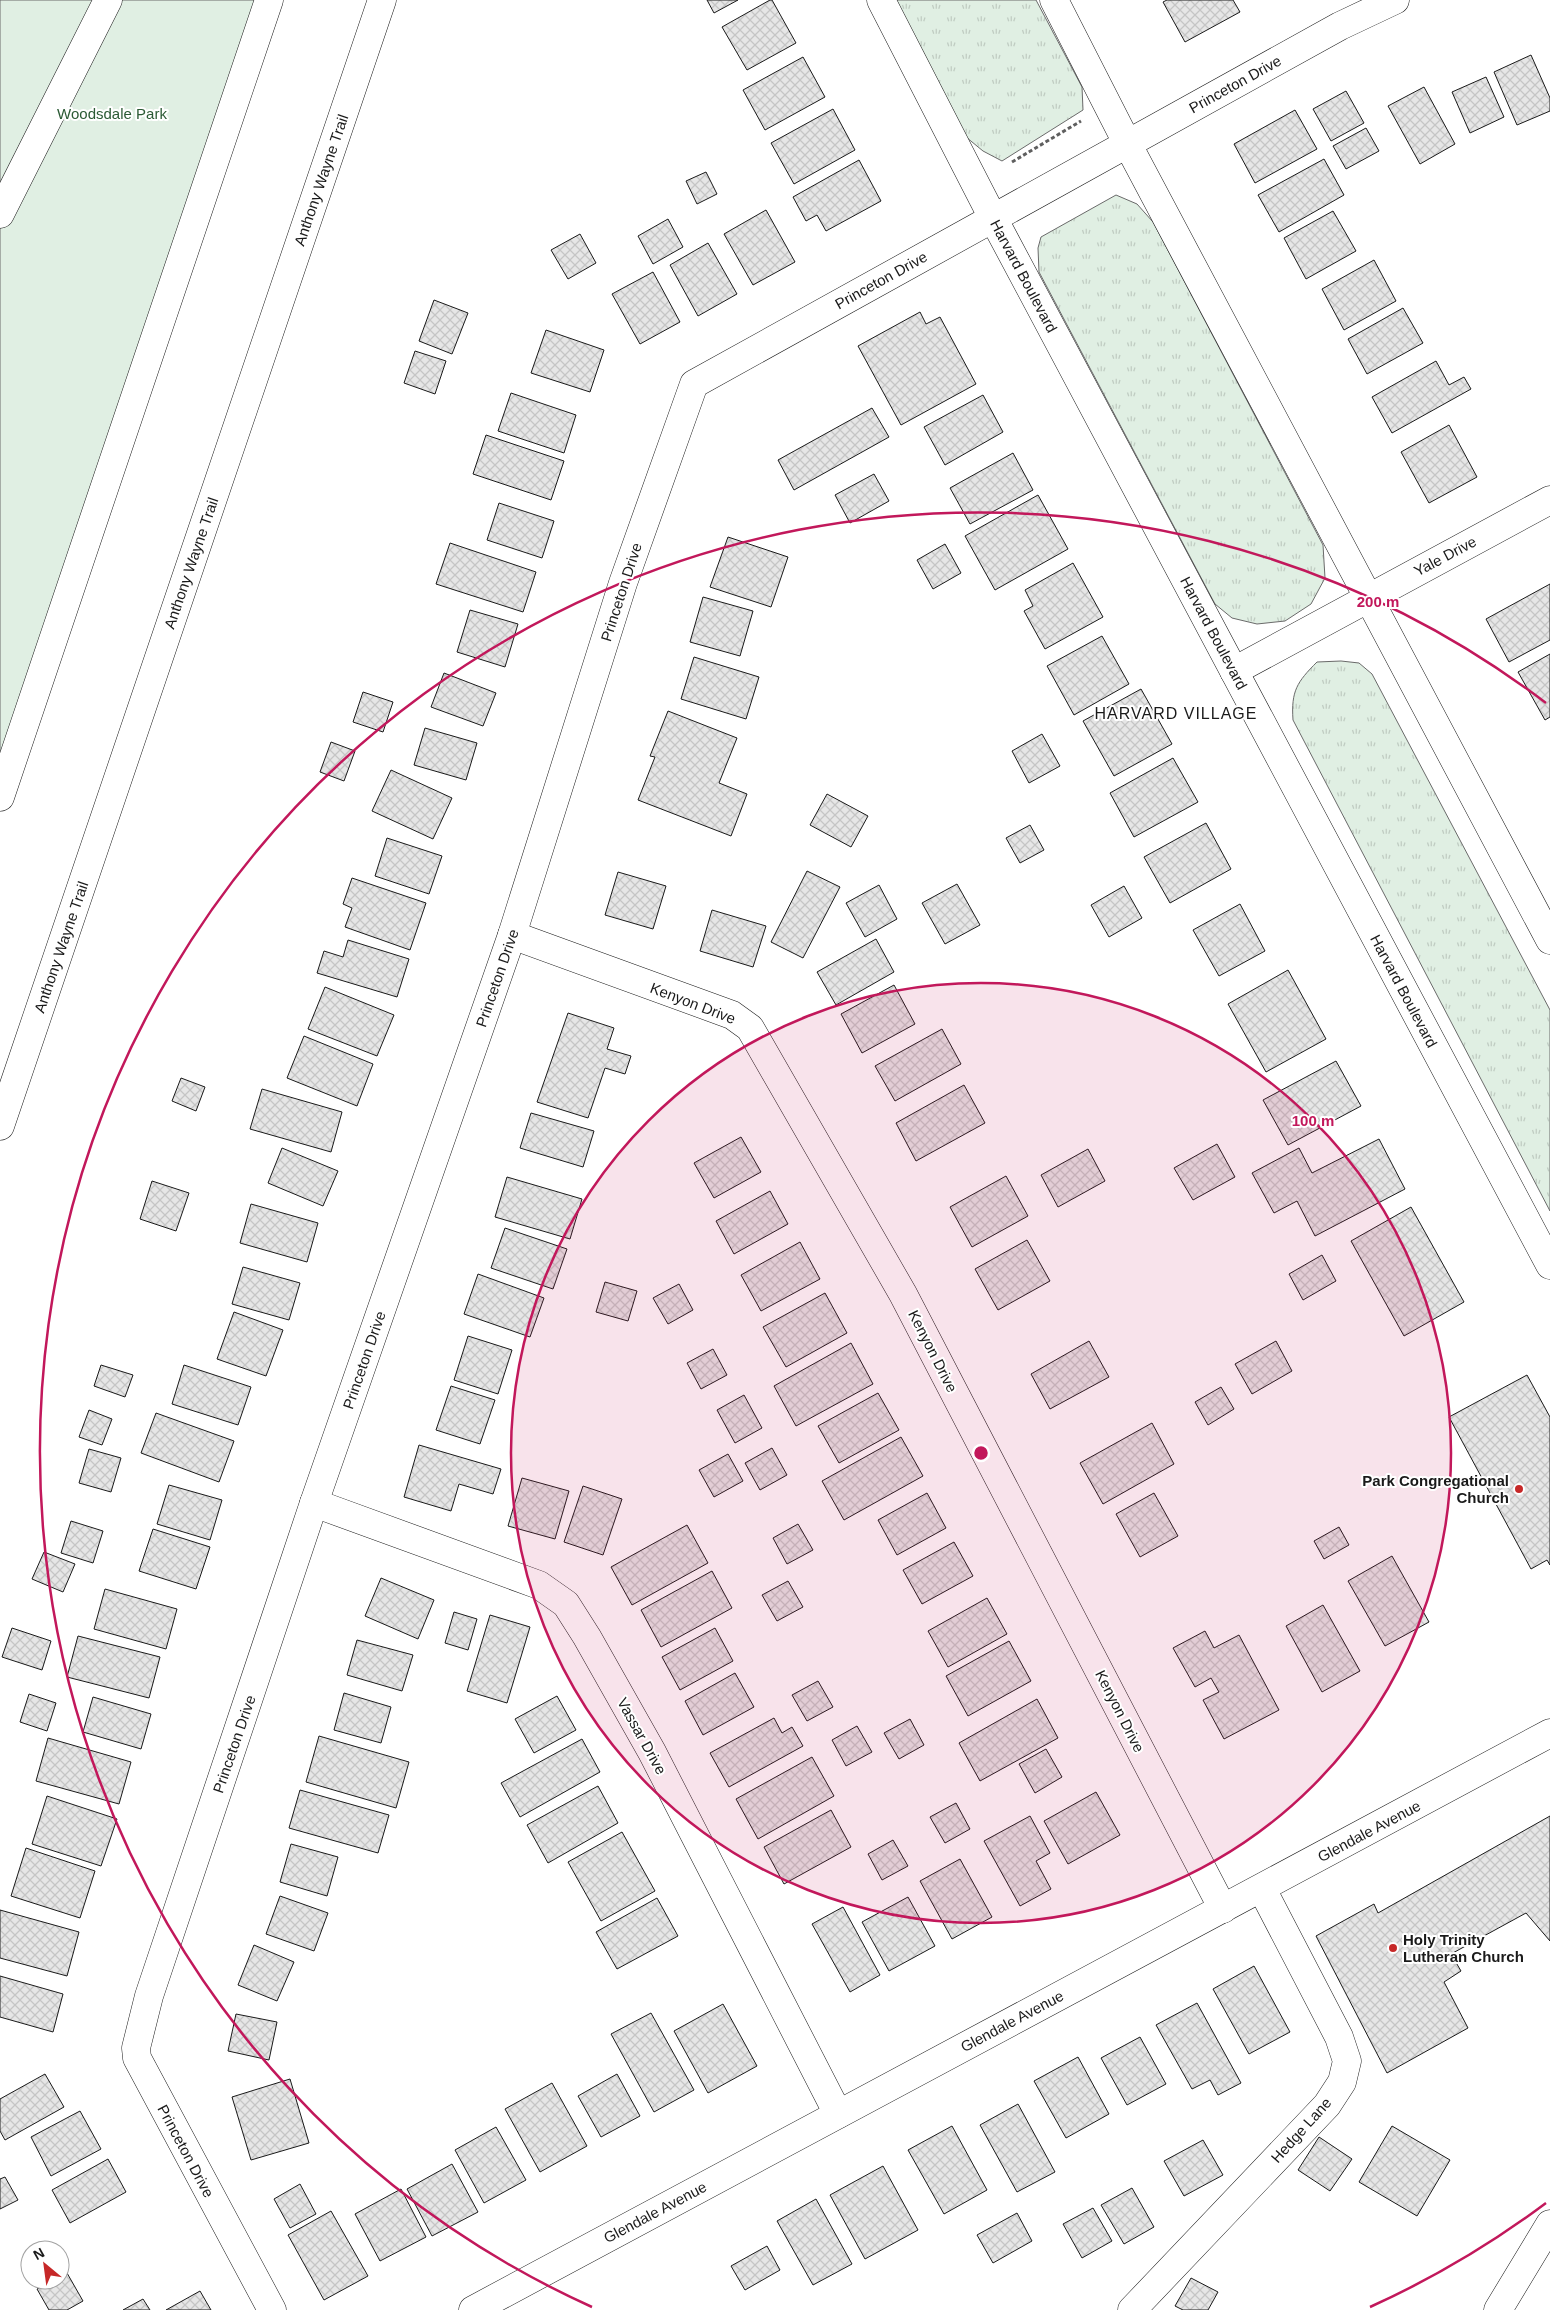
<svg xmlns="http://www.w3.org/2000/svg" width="1550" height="2310" viewBox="0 0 1550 2310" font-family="Helvetica,sans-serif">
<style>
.grass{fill:url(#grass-tufts);stroke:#6a6a6a}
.green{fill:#e0efe3;stroke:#6a6a6a}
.building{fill:url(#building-cross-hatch);stroke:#1a1a1a}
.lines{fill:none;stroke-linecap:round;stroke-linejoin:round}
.minor-casing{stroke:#1a1a1a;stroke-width:29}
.highway-casing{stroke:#1a1a1a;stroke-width:29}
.path{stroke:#5f5f5f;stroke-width:3;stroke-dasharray:4 2.5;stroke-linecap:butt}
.minor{stroke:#fff;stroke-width:28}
.highway{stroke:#fff;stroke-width:28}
.ring{fill:none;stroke:#c2185b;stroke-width:2.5}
.poi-dot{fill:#c62828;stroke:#fff;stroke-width:2}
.labels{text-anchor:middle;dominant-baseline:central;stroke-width:4;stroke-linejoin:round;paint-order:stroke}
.street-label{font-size:15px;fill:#1a1a1a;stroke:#fff}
.park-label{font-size:15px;fill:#2b5a34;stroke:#fff}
.poi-label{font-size:15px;font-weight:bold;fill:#1a1a1a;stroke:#fff;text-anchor:end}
.neighbourhood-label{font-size:16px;letter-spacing:1px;fill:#1a1a1a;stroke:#fff}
.centre{fill:#c2185b;stroke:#fff;stroke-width:2.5}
.ring-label{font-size:15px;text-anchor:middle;font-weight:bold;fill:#c2185b;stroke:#fff;stroke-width:4;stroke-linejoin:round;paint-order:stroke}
</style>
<defs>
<pattern id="grass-tufts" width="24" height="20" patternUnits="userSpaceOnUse" patternTransform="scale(1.25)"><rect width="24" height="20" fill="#e0efe3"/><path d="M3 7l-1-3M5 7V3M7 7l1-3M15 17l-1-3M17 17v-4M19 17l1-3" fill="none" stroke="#c0ccc2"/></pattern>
<pattern id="building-cross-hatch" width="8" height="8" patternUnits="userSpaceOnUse" patternTransform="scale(1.25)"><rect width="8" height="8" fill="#e6e6e6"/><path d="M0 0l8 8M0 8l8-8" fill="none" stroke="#c5c5c5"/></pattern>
</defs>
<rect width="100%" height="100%" fill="#fff"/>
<!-- grass -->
<g class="grass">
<polygon points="895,0 1036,0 1082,87 1083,110 1002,161 983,151 966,137"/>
<polygon points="1116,195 1137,204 1153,222 1323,545 1325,578 1311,604 1285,621 1257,624 1232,618 1215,604 1039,272 1038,248 1041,237"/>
<path d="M1341,661L1359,663L1372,674L1550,1010V1211L1293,720C1291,691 1297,682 1317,662Z"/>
</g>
<!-- green -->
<polygon class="green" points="0,0 270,0 0,800"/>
<!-- building -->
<g class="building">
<polygon points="707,0 738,0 714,13"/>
<polygon points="770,0 772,0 796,43 747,70 722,27"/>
<polygon points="1167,0 1233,0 1240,12 1185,42 1163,2"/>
<polygon points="1531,55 1550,98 1550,111 1517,125 1494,72"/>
<polygon points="803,57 825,97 765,130 743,90"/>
<polygon points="1486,77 1504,117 1470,133 1452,92"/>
<polygon points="1424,87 1455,144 1420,164 1388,106"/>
<polygon points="1346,91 1364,123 1331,141 1313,109"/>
<polygon points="833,109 855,150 794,184 771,143"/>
<polygon points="1295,110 1317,149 1255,183 1234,144"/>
<polygon points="1366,128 1379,151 1346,169 1333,146"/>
<polygon points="1324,159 1344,195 1279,232 1258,195"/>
<polygon points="859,160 881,201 826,231 817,215 806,221 793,197"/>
<polygon points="706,172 717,194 697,204 686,181"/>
<polygon points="766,210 795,262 753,285 724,234"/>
<polygon points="1333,211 1356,251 1306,279 1284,238"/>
<polygon points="668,219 683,247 653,264 638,236"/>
<polygon points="580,234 596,263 568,279 551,250"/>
<polygon points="708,243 737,294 698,316 670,265"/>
<polygon points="1374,260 1396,301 1344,330 1322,289"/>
<polygon points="653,272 680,322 640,344 612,294"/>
<polygon points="434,300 468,313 452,354 419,341"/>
<polygon points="1403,308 1423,343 1367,374 1348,339"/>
<polygon points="920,312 926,324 940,317 976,384 901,425 858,346"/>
<polygon points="546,330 604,350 590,392 531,373"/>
<polygon points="415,351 446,361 435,394 404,383"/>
<polygon points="1436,361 1449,385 1464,377 1471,389 1392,433 1372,397"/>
<polygon points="511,393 576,415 564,453 498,431"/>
<polygon points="983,395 1003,432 945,465 924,427"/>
<polygon points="872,408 889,437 794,490 778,460"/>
<polygon points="1449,425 1477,477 1429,503 1401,452"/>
<polygon points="486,435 564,461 551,500 473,474"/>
<polygon points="1013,453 1033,490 970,524 950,488"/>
<polygon points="874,474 889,501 850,523 835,495"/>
<polygon points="1038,495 1068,549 995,590 965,536"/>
<polygon points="499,503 554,521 542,558 487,540"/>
<polygon points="728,537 788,557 771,607 710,587"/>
<polygon points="450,543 536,572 523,612 436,584"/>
<polygon points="945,544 961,573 933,589 917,560"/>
<polygon points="1073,563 1103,617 1045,649 1024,611 1033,606 1025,590"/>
<polygon points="1550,584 1550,640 1509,662 1486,619"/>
<polygon points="703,597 753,611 740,656 690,642"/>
<polygon points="470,610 518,624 505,667 457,652"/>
<polygon points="1102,636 1129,684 1074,715 1047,666"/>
<polygon points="1550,654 1550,717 1545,720 1518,672"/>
<polygon points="694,657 759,677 746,719 681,699"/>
<polygon points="444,673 496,693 483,726 431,707"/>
<polygon points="1141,689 1172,744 1114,776 1083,721"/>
<polygon points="363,692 393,702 383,732 353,722"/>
<polygon points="668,711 737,738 719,783 747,794 731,836 638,800 655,757 650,756"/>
<polygon points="425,728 477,743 466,780 414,765"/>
<polygon points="1042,734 1060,766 1029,783 1012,751"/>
<polygon points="331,742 355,751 344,781 320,772"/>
<polygon points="1173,758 1198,802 1134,837 1110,793"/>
<polygon points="391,770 452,798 433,839 372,811"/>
<polygon points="827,794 868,816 851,847 810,825"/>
<polygon points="1206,823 1231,869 1170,903 1144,857"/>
<polygon points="1030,825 1044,850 1020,863 1006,838"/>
<polygon points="387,838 442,856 429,894 375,876"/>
<polygon points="807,871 840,887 803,958 771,942"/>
<polygon points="618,872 666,886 653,929 605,915"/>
<polygon points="352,878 426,903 410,950 345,927 352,908 343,904"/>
<polygon points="957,884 980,925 945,944 922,903"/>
<polygon points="879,885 897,919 865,937 846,903"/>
<polygon points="1124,886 1142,918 1109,937 1091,905"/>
<polygon points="1240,904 1265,951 1219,976 1193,930"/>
<polygon points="712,910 766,926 753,967 700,951"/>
<polygon points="876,939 894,972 836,1005 817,972"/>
<polygon points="348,940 409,959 397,997 317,973 324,951 343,957"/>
<polygon points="1288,970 1326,1039 1266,1072 1228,1004"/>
<polygon points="894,985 915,1024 862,1053 841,1014"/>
<polygon points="325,987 394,1015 377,1056 308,1029"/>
<polygon points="568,1013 614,1028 607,1049 631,1056 625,1074 605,1068 588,1118 537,1102"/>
<polygon points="942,1029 961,1064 895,1101 875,1066"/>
<polygon points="304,1036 373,1064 357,1106 287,1078"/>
<polygon points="1336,1061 1361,1106 1288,1145 1263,1100"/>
<polygon points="181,1078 205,1087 196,1111 172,1101"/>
<polygon points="964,1085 985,1123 916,1161 896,1123"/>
<polygon points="262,1089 342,1112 331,1152 250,1129"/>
<polygon points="531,1113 594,1131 583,1167 520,1148"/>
<polygon points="741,1137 761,1172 714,1198 694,1163"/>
<polygon points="1379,1139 1405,1189 1315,1236 1297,1201 1274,1213 1252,1173 1299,1148 1312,1173"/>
<polygon points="1217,1144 1235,1177 1193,1200 1174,1168"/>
<polygon points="282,1148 338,1171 323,1206 268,1183"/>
<polygon points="1088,1149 1105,1181 1058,1207 1041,1175"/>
<polygon points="1006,1176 1028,1216 972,1247 950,1207"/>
<polygon points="507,1177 582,1199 570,1239 495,1217"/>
<polygon points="152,1181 189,1193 176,1231 140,1219"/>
<polygon points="770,1191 788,1224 734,1254 716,1221"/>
<polygon points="251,1204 318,1223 307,1262 240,1243"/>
<polygon points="1411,1207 1464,1302 1404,1336 1351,1241"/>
<polygon points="505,1228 567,1249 553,1289 491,1268"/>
<polygon points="1027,1240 1050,1281 998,1310 975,1269"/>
<polygon points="800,1242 820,1279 761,1311 741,1275"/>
<polygon points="1322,1255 1336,1281 1303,1300 1289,1274"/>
<polygon points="243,1267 300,1283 289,1320 232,1304"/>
<polygon points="478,1274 544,1298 530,1337 464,1314"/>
<polygon points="605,1282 637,1291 628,1321 596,1312"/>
<polygon points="679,1284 693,1310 668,1324 653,1298"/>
<polygon points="825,1293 847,1333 786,1367 763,1327"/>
<polygon points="234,1312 283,1330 266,1376 217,1359"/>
<polygon points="468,1336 512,1350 498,1394 454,1380"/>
<polygon points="1089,1341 1109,1377 1050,1409 1031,1374"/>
<polygon points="1276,1341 1292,1371 1252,1394 1235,1364"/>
<polygon points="851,1343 873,1384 796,1426 774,1386"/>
<polygon points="713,1349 727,1375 701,1389 687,1363"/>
<polygon points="101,1365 133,1375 125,1397 94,1386"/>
<polygon points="184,1365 251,1387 238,1425 172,1404"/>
<polygon points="1527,1375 1550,1417 1550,1565 1547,1560 1531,1569 1449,1417"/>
<polygon points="451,1386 495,1400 480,1444 436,1430"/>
<polygon points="1221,1387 1234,1409 1208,1425 1195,1402"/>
<polygon points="878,1393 899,1430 839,1463 818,1426"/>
<polygon points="744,1395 762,1428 735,1443 717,1410"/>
<polygon points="89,1410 112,1419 102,1445 79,1437"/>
<polygon points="156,1413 234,1441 219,1482 141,1453"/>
<polygon points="1152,1423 1174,1464 1103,1504 1080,1463"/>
<polygon points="901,1437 923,1476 844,1520 822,1481"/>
<polygon points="419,1445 501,1469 493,1494 459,1484 451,1511 404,1497"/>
<polygon points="772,1448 787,1475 760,1490 745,1463"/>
<polygon points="89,1449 121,1458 111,1492 79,1483"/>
<polygon points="728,1454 743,1481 714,1497 699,1470"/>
<polygon points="522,1478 569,1491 555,1539 508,1526"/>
<polygon points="169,1485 222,1500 210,1540 157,1524"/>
<polygon points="583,1486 622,1499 603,1555 564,1542"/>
<polygon points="927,1493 946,1528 897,1555 878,1520"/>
<polygon points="1154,1493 1178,1536 1140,1557 1116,1514"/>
<polygon points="71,1521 103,1531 93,1563 61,1553"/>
<polygon points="798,1524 813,1550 787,1564 773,1538"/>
<polygon points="687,1525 708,1563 632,1605 611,1567"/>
<polygon points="1339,1527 1349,1545 1324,1559 1314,1541"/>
<polygon points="153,1529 210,1547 196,1589 139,1571"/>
<polygon points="954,1542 973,1576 922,1604 903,1570"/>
<polygon points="44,1552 75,1564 63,1592 32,1579"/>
<polygon points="1392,1556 1429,1622 1385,1646 1348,1581"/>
<polygon points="712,1571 732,1608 661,1647 641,1610"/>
<polygon points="381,1578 434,1600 418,1639 365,1616"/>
<polygon points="788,1581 803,1607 777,1621 762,1595"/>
<polygon points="105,1589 177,1609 166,1649 94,1629"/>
<polygon points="987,1598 1007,1634 948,1667 928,1631"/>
<polygon points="1323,1605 1360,1671 1322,1692 1286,1626"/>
<polygon points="454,1612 477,1619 468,1650 445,1643"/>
<polygon points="490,1615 530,1627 507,1703 467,1691"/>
<polygon points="12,1628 51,1641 42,1670 2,1657"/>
<polygon points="715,1628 733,1661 680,1690 662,1657"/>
<polygon points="1205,1631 1214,1648 1239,1635 1279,1710 1224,1739 1203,1700 1219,1692 1211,1678 1195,1687 1173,1648"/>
<polygon points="78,1636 160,1657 149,1698 67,1677"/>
<polygon points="357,1640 413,1655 402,1691 347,1675"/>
<polygon points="1009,1641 1031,1681 968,1716 946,1676"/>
<polygon points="735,1673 754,1707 703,1735 685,1701"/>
<polygon points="818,1681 833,1707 807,1721 792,1695"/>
<polygon points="344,1693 391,1707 381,1743 334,1730"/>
<polygon points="29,1694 56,1703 47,1731 20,1722"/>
<polygon points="557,1696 576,1730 534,1753 515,1719"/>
<polygon points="93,1697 151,1714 141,1749 83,1732"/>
<polygon points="1037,1699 1058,1738 980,1781 959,1743"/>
<polygon points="774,1718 782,1733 792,1727 803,1746 729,1787 710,1753"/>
<polygon points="910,1719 924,1745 899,1759 884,1733"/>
<polygon points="857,1726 872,1752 846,1766 832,1740"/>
<polygon points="319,1736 409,1762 396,1808 306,1782"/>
<polygon points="48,1738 131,1762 119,1804 36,1781"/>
<polygon points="582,1739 600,1772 520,1817 501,1783"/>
<polygon points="1046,1749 1062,1777 1035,1793 1019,1764"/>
<polygon points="812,1757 834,1796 758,1839 736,1799"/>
<polygon points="598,1786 618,1823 548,1863 527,1825"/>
<polygon points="300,1790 389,1815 378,1853 289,1828"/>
<polygon points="1096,1792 1120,1835 1068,1864 1044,1821"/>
<polygon points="47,1796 117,1819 101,1866 32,1844"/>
<polygon points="956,1803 970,1829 945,1843 930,1817"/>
<polygon points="831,1810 851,1847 784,1884 764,1847"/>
<polygon points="1030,1816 1050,1853 1036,1861 1051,1889 1020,1906 984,1841"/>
<polygon points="1550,1816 1550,1941 1526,1913 1451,1954 1461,1971 1444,1982 1468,2028 1387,2073 1316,1936 1374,1904 1378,1913"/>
<polygon points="622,1832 655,1891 601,1921 568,1862"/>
<polygon points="893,1840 908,1866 882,1880 868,1854"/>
<polygon points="291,1844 338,1857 327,1896 280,1882"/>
<polygon points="26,1848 95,1871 80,1918 11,1896"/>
<polygon points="960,1859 992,1917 952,1939 920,1881"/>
<polygon points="280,1896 328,1913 314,1951 266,1934"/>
<polygon points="908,1897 935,1946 889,1971 862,1922"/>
<polygon points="657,1898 678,1936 617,1969 596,1932"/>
<polygon points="843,1907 880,1975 850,1992 812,1924"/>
<polygon points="0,1910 79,1932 67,1976 0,1958"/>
<polygon points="254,1945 294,1962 277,2001 238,1985"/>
<polygon points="1254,1966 1290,2032 1249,2054 1213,1989"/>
<polygon points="0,1976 63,1994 53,2032 0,2017"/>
<polygon points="1197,2003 1241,2083 1218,2095 1210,2080 1192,2089 1156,2025"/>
<polygon points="723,2004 757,2066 708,2093 674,2031"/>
<polygon points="651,2013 694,2090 654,2112 611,2034"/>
<polygon points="236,2014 277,2022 269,2060 228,2051"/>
<polygon points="1140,2037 1166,2084 1127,2105 1101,2058"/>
<polygon points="1078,2057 1109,2114 1066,2138 1034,2081"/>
<polygon points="45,2074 64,2107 5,2140 0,2131 0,2099"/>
<polygon points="617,2074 640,2116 601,2137 578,2096"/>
<polygon points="290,2079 309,2143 251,2160 232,2097"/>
<polygon points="552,2083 587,2146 540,2172 505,2109"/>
<polygon points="1018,2104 1055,2172 1017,2192 980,2125"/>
<polygon points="80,2111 101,2149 51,2176 31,2137"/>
<polygon points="952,2126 987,2190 944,2214 908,2150"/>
<polygon points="1392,2126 1450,2160 1417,2216 1359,2182"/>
<polygon points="496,2127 526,2180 484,2203 455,2150"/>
<polygon points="1319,2137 1352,2159 1330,2191 1298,2170"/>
<polygon points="1203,2140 1223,2175 1184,2196 1164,2161"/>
<polygon points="108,2159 126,2192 70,2223 52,2190"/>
<polygon points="452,2164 478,2212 432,2236 407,2189"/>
<polygon points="883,2166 918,2230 865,2259 830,2195"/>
<polygon points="5,2177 18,2200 0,2209 0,2179"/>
<polygon points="300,2184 316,2214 290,2228 274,2199"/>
<polygon points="1132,2188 1154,2227 1124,2244 1101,2205"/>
<polygon points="401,2189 426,2237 380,2261 355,2214"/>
<polygon points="816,2199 852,2264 813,2285 777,2221"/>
<polygon points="1093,2208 1112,2241 1082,2258 1063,2224"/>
<polygon points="331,2211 368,2276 324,2300 288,2235"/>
<polygon points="1017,2213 1032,2241 993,2263 977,2235"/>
<polygon points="767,2246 780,2270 745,2290 731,2266"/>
<polygon points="67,2273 83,2301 67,2310 49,2310 37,2289 54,2280 60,2280 60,2277"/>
<polygon points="1191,2278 1218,2292 1208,2310 1183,2310 1175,2306"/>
<polygon points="200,2291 211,2310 166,2310"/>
<polygon points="143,2299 150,2310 123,2310"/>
</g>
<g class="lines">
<!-- minor casing -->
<g class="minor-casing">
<g id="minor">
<polyline points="881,0 993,218 1550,1265"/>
<polyline points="1054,0 1127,143 1550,940"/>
<polyline points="0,214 108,0"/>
<polyline points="1234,671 1550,500"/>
<polyline points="512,935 732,1015 750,1028 903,1294 1223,1909"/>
<polyline points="314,1503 539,1585 566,1604 587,1637 652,1752 838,2114"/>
<polyline points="272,2310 137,2058 136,2048 149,1996 314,1503 512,935 623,583 694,384 1340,26 1395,0"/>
<polyline points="473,2310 1550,1733"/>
<polyline points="1132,2310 1327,2105 1342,2082 1347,2061 1339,2037 1262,1889"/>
<polyline points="1498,2310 1550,2224"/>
</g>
</g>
<!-- highway casing -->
<g class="highway-casing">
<g id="highway">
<polyline points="0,797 269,0"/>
<polyline points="0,1126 382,0"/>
</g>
</g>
<!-- path -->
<polyline class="path" points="1012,162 1081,121"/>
<!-- minor -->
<use href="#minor" class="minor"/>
<!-- highway -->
<use href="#highway" class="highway"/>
</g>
<!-- distance rings -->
<circle cx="981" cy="1453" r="470" fill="#c2185b" fill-opacity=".12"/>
<g class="ring">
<circle cx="981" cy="1453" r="470"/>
<path d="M1546 2203A939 939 0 0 1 1370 2307M592 2307A939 939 0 1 1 1546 703"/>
</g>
<!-- markers -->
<g class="poi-dot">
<circle cx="1519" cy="1489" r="5"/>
<circle cx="1393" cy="1948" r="5"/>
</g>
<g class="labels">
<!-- street labels -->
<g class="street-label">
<text transform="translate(1235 84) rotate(-29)">Princeton Drive</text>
<text transform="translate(321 180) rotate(-71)">Anthony Wayne Trail</text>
<text transform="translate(1024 276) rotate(62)">Harvard Boulevard</text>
<text transform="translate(881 280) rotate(-29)">Princeton Drive</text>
<text transform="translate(1445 556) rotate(-28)">Yale Drive</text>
<text transform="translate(191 563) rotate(-71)">Anthony Wayne Trail</text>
<text transform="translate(621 592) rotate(-72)">Princeton Drive</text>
<text transform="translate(1214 633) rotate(62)">Harvard Boulevard</text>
<text transform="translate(61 947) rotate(-71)">Anthony Wayne Trail</text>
<text transform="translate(497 978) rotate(-71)">Princeton Drive</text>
<text transform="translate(1404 991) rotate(62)">Harvard Boulevard</text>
<text transform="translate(693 1003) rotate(21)">Kenyon Drive</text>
<text transform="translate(933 1351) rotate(63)">Kenyon Drive</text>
<text transform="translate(364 1360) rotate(-71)">Princeton Drive</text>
<text transform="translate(1120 1711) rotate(63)">Kenyon Drive</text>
<text transform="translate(642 1736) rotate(61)">Vassar Drive</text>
<text transform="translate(234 1744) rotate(-71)">Princeton Drive</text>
<text transform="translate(1369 1831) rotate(-28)">Glendale Avenue</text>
<text transform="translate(1012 2021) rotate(-28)">Glendale Avenue</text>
<text transform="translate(1301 2130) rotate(-48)">Hedge Lane</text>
<text transform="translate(186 2151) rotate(62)">Princeton Drive</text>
<text transform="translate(655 2212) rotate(-28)">Glendale Avenue</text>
</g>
<!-- park labels -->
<g class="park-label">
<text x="112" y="113">Woodsdale Park</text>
</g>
<!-- poi labels -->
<g class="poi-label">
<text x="1509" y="1480">Park Congregational<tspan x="1509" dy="17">Church</tspan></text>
<text x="1403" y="1939" text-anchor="start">Holy Trinity<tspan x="1403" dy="17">Lutheran Church</tspan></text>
</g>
<!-- neighbourhood labels -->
<g class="neighbourhood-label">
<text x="1176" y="713">HARVARD VILLAGE</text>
</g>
</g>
<circle cx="981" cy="1453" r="8" class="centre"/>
<g class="ring-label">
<text x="1378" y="607">200 m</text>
<text x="1313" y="1126">100 m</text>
</g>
<!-- north arrow -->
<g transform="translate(45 2265) rotate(331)"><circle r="24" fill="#ffffff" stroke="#a3a3a3"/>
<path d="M0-4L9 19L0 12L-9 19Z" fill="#c62828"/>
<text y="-8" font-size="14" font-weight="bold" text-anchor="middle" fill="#1a1a1a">N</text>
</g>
</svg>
